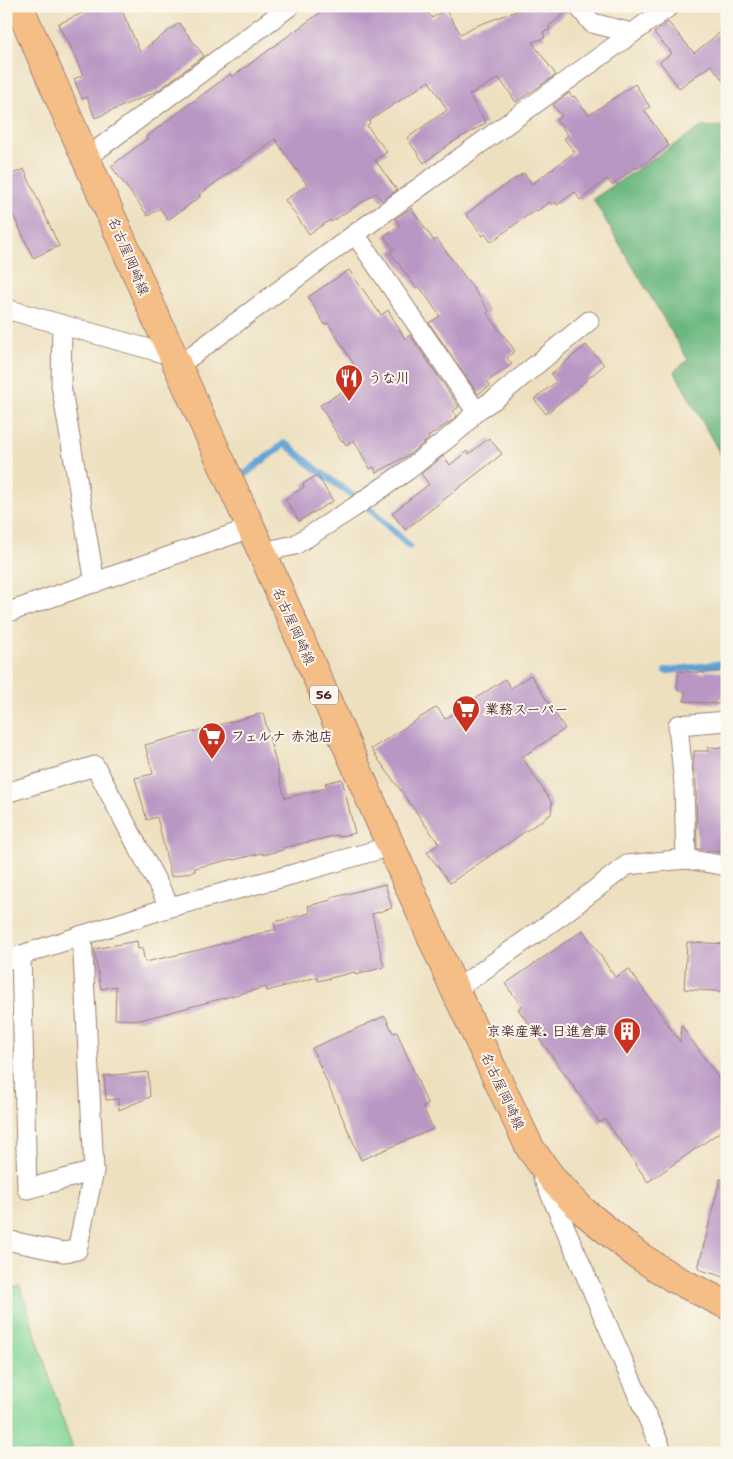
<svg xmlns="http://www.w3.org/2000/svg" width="733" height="1459" viewBox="0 0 733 1459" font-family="'Shantell Sans','Klee One',sans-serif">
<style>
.green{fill:#83d698;stroke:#667a62}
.forest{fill:#6ab780;stroke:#5a6b56}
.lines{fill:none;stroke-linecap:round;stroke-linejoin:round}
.stream{stroke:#60a2d4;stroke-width:7}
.building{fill:#b997c4}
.street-casing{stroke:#9c8075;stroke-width:21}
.primary-casing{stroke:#9c8075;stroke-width:30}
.street{stroke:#fff;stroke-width:19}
.primary{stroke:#f6be87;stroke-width:28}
.labels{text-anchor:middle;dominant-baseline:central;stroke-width:4;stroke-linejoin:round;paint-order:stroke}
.shield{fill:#fbf7ec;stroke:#7f6065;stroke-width:1}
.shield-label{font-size:12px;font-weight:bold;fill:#4a1f2b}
.street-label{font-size:14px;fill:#4a1f2b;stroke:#fbf7ec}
.poi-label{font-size:14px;font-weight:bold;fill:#4a1f2b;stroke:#fbf7ec;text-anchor:start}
</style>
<rect width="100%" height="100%" fill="#fbf7ec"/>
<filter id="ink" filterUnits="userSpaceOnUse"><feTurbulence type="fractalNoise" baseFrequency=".02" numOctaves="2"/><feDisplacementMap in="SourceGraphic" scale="10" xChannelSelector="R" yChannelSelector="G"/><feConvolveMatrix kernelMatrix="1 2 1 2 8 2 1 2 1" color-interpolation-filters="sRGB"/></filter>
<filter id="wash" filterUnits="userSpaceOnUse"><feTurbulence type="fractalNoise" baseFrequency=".0096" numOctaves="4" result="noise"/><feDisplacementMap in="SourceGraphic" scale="20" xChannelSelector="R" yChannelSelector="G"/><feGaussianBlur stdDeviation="1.12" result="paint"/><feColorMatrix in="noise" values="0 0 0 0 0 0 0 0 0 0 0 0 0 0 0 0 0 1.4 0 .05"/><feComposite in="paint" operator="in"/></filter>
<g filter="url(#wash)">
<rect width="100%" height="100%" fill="#ede0bf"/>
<!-- green -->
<polygon class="green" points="20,1286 74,1453 6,1453 6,1289"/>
<!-- forest -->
<polygon class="forest" points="727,126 727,466 674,371 688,360 593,199 701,127"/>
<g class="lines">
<!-- stream -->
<g class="stream">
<polyline points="245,474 285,443 317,470 356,498"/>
<polyline points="366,505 409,546"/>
<polyline points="666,671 727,663"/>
</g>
</g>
<g id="blocks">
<!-- building -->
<g class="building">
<polygon points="98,6 120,6 140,52 179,23 204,56 157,91 95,118 87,97 82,99 74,79 83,75 67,39 66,40 58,24"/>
<polygon points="329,6 424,6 432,18 445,9 461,34 473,27 530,6 567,6 568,11 549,26 550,30 543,32 545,38 532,42 556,75 516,102 499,78 469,95 486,123 451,143 424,163 407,138 447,110 429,81 369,121 370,123 367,126 387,152 375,160 397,190 382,201 376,193 331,222 330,220 309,234 285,200 307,185 275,139 199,195 200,197 168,220 160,208 148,216 111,166 147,139 146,137 230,74 232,77"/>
<polygon points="668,22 694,53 727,27 727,86 711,65 679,88 660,62 672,53 654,33"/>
<polygon points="635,84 650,107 644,110 669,146 637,169 636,167 612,185 607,179 580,200 575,192 557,205 555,202 552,205 550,202 537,211 535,210 491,242 485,234 483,236 466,214 502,187 524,173 532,184 575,152 564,139 568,135 556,120 562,116 553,105 569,93 572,97 574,96 589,115"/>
<polygon points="24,169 59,246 33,258 6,199 6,177"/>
<polygon points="411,208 434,241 437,239 468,281 489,311 487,313 515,351 507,358 512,364 487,382 490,386 478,394 429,323 440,316 419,286 416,288 390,252 394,249 384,236 400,225 395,219"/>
<polygon points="349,270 381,315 388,310 405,339 410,335 459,407 453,411 457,416 454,419 428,437 429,439 407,456 376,473 374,467 370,469 354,440 346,445 343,440 341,441 320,405 363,379 328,323 325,325 308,297"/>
<polygon points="586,345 604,365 546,414 534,399 556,382 551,374"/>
<polygon points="489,438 502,454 405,530 392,513 429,484 421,474 443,456 450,465 467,451 469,454"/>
<polygon points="317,475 333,501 299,521 285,499 304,487 303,484"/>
<polygon points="679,671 705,673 705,671 727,672 727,698 720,697 719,704 684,701 685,691 677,690"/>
<polygon points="531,675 565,729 522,757 552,803 551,814 450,883 427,852 439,844 371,749 437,707 445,719 505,679 511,688"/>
<polygon points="263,713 285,798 327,788 325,783 342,779 355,833 338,837 338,835 283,848 283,850 263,855 263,853 233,860 233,859 195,868 195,871 171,877 157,817 147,820 135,778 153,774 145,745"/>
<polygon points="708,747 727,748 727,805 722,804 724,853 697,849 696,783 693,767 694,751 708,751"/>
<polygon points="385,884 392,908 372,914 384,967 356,975 355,972 318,981 317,977 267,991 266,987 140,1020 115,1019 116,986 101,989 94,949 137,941 138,949 142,948 145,962 199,950 276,929 274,922 310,913 308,906 331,900 331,898"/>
<polygon points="583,930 615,977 629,969 680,1042 681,1025 727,1090 727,1127 648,1182 605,1119 600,1123 518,1009 522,1006 505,984"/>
<polygon points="687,942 727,944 727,992 684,989"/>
<polygon points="385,1016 393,1033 397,1032 428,1105 423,1107 433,1129 361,1160 312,1048"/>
<polygon points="148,1072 150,1097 119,1110 118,1099 106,1100 104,1076"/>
<polygon points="720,1179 727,1180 727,1278 698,1269"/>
</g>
</g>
</g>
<g filter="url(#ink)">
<use href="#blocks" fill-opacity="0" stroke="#9c8075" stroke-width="1"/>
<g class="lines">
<!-- street casing -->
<g class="street-casing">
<g id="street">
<polyline points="578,6 592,23 632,33"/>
<polyline points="86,158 290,6"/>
<polyline points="355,234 476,411"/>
<polyline points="6,309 174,356"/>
<polyline points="62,325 61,385 95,583"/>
<polyline points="178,366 355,234 670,6"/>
<polyline points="262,552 295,545 353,508 408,470 462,427 476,411 495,399 589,321"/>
<polyline points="6,613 251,528"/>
<polyline points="6,793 95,766 170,907"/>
<polyline points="686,859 684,785 678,725 727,721"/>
<polyline points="21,955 27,1189 94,1171 82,935"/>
<polyline points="6,960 170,907 287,876 391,846"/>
<polyline points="455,990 563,914 627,865 686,859 727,866"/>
<polyline points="543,1177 663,1453"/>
<polyline points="6,1240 63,1252 77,1250 94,1171"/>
</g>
</g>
<!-- primary casing -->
<g class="primary-casing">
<polyline id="primary" points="19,6 156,318 262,552 386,835 455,990 530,1148 554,1181 582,1210 636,1254 673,1278 727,1305"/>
</g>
<!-- street -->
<use href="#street" class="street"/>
<!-- primary -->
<use href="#primary" class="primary"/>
</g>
</g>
<!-- icons -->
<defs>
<g id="restaurant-pin" transform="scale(1.4375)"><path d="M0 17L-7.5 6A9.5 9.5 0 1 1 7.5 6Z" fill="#c8321e" stroke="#fbf7ec"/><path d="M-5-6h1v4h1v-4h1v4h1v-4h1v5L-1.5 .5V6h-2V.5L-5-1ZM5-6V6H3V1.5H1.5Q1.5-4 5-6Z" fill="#fff"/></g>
<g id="supermarket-pin" transform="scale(1.4375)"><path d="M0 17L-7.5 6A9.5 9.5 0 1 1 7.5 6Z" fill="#c8321e" stroke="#fbf7ec"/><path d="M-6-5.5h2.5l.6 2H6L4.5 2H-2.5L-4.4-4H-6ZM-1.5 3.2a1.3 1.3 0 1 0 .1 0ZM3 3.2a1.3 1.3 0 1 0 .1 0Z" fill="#fff"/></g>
<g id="building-pin" transform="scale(1.4375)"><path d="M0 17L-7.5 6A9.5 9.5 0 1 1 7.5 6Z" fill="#c8321e" stroke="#fbf7ec"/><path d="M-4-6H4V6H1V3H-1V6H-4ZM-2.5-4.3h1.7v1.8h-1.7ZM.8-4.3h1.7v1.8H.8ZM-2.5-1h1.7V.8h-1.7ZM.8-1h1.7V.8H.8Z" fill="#fff"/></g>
</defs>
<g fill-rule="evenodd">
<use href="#restaurant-pin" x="349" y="378"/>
<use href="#supermarket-pin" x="466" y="709"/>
<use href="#supermarket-pin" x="212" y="736"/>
<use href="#building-pin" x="627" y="1031"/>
</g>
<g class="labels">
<!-- shield labels -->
<rect class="shield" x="310" y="685.5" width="28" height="19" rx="4"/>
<g class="shield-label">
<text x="324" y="695">56</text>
</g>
<!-- street labels -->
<g class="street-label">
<text transform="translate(129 256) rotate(67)">名古屋岡崎線</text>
<text transform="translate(294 626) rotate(66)">名古屋岡崎線</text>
<text transform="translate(503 1091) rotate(65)">名古屋岡崎線</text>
</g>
<!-- poi labels -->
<g class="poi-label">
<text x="368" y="378">うな川</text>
<text x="485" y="709">業務スーパー</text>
<text x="231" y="736">フェルナ 赤池店</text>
<text x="608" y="1031" text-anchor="end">京楽産業. 日進倉庫</text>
</g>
</g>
<!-- margin -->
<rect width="733" height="1459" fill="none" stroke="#fbf7ec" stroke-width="25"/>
</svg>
